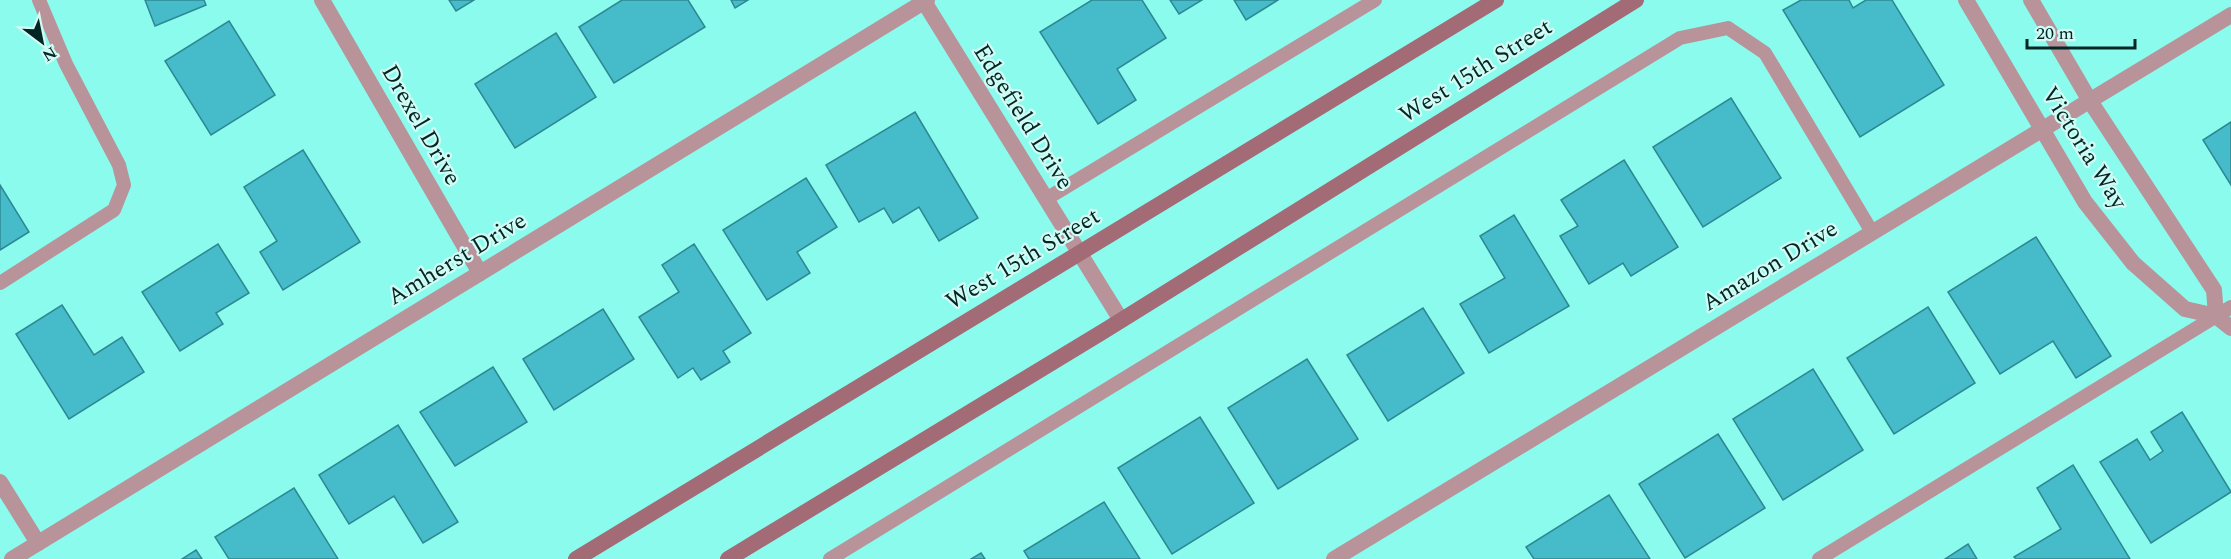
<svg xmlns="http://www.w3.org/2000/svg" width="2231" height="559" viewBox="0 0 2231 559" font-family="Spectral,serif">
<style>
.building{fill:#46bcca;stroke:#2e8892;stroke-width:1.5}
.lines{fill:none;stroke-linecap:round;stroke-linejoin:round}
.service{stroke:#b9939a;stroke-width:14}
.minor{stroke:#b9939a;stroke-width:16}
.secondary{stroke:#a26b76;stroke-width:16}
.labels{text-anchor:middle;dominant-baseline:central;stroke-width:4.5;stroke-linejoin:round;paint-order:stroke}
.street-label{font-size:24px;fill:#012623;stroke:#d3fbf5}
</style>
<rect width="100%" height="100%" fill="#8bfbee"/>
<!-- building -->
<g class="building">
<polygon points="145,0 204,0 206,5 155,26"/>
<polygon points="449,0 474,0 456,11"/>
<polygon points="622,0 688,0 705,27 614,83 579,27"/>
<polygon points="731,0 748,0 735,8"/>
<polygon points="1092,0 1142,0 1166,38 1117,69 1136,100 1098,124 1040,32"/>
<polygon points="1170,0 1202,0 1179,14"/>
<polygon points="1234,0 1278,0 1246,20"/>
<polygon points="1801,0 1849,0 1853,8 1866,0 1892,0 1944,85 1860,137 1783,10"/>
<polygon points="229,21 275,95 211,135 165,61"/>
<polygon points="556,33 596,97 515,148 475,84"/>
<polygon points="1731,98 1781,178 1703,227 1653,147"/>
<polygon points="915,112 978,218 939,241 919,207 893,223 884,208 859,222 826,165"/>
<polygon points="2231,122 2231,185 2203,140"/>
<polygon points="303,150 360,242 283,290 260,252 277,241 244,187"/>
<polygon points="1624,160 1678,247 1631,276 1623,263 1589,284 1560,236 1578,226 1561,200"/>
<polygon points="806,178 837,227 797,252 810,273 767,300 723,230"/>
<polygon points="0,185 29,232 0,250"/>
<polygon points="1514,215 1569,306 1489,353 1460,304 1505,278 1480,236"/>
<polygon points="2036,237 2111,356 2076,378 2053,341 2000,374 1948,292"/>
<polygon points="218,244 249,293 216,313 223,324 180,351 142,292"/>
<polygon points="694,244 751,333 723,351 730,362 701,380 693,368 678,378 639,317 679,292 662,265"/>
<polygon points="62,305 94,355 122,337 144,372 69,419 16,334"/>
<polygon points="1928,307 1975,383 1894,434 1847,358"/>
<polygon points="1423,308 1464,373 1388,421 1347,355"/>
<polygon points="603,309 634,359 554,410 523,359"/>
<polygon points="1307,359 1358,439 1278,489 1228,408"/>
<polygon points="493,367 527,422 455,466 420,412"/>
<polygon points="1813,369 1863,450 1783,500 1733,419"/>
<polygon points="2182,412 2231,492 2151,543 2100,462 2137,439 2150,460 2163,451 2151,432"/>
<polygon points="1200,417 1254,503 1172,554 1118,468"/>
<polygon points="398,425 458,522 423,543 394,496 349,524 319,475"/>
<polygon points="1718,434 1765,508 1685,558 1639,484"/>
<polygon points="2073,465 2130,559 2016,559 2014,557 2061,529 2037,488"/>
<polygon points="294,488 338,559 229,559 215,537"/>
<polygon points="1609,495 1650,559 1534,559 1526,547"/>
<polygon points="1104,502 1140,559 1029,559 1024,551"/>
<polygon points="1968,544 1977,559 1945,559"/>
<polygon points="196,550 202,559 182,559"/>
<polygon points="981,553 985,559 971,559"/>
</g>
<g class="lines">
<!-- service -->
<g class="service">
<polyline points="1046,199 1375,0"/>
<polyline points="0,283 114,210 124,185 119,165 66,64 39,0"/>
<polyline points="830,559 1680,38 1728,28 1765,53 1872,232"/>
<polyline points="1819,559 2231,307"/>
</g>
<!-- minor -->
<g class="minor">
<polyline points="322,0 480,273"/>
<polyline points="923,0 1121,320"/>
<polyline points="1966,0 2085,202 2133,263 2185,309 2216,316 2231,328"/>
<polyline points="2031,0 2090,101 2214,290 2216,316"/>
<polyline points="0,482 38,543"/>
<polyline points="12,559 927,0"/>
<polyline points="1334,559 2231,15"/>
</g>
<!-- secondary -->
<g class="secondary">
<polyline points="576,559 1496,0"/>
<polyline points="728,559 1104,331 1636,0"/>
</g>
</g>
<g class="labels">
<!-- street labels -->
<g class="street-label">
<text transform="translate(1476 71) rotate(-32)">West 15th Street</text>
<text transform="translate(1023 117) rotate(58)">Edgefield Drive</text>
<text transform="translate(421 125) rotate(60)">Drexel Drive</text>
<text transform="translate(2084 148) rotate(58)">Victoria Way</text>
<text transform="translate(457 259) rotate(-31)">Amherst Drive</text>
<text transform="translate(1023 259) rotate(-31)">West 15th Street</text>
<text transform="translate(1770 266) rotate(-31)">Amazon Drive</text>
</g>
</g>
<!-- north arrow -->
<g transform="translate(42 42) rotate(148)" stroke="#d3fbf5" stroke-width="4.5" paint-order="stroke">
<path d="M0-4.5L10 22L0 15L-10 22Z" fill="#012623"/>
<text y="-9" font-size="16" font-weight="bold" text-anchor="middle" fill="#012623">N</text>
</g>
<!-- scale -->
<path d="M2027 39v9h108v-9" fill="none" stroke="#012623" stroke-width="3"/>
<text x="2036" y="39" font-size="18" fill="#012623" stroke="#d3fbf5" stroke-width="4.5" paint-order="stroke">20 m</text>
</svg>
